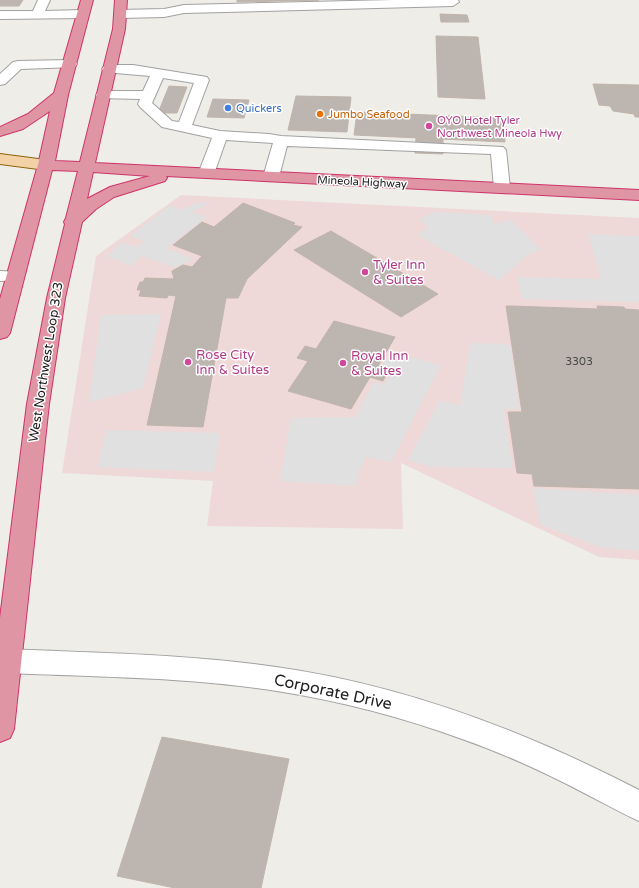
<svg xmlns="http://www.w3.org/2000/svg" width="639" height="888" viewBox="0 0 639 888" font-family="'Varela Round',sans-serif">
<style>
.commercial{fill:#efd8d8}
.parking{fill:#e0e0e0}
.building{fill:#bdb6b0;stroke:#c0b4aa}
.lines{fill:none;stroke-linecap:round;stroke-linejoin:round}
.minor-casing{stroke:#a1a1a1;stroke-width:2}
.major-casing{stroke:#8f630c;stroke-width:2}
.highway-casing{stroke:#cd346a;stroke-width:2}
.minor{fill:#fff;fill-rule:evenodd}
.major{fill:#f4d2a7;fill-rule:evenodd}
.highway{fill:#e095a4;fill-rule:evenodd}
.shop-dot{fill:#3f7fe0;stroke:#fff;stroke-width:1.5}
.food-dot{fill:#e8710a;stroke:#fff;stroke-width:1.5}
.hotel-dot{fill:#d1479c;stroke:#fff;stroke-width:1.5}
.labels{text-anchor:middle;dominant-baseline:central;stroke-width:3;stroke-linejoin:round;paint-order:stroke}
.far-shop-label{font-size:11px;fill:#366cbe;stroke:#fff;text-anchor:start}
.far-food-label{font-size:11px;fill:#c56008;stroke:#fff;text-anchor:start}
.far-hotel-label{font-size:11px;fill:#b23c85;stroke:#fff;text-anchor:start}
.far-street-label{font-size:11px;fill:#202020;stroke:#fff}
.number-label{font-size:11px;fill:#474644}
.hotel-label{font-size:13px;fill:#b23c85;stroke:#fff;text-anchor:start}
.street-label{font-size:13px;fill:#202020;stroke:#fff}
.near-street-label{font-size:16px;fill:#202020;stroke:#fff}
</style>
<rect width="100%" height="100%" fill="#efede7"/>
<!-- commercial -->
<polygon class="commercial" points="181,195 639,218 639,560 599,557 401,463 403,529 207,526 213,481 62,473 96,256"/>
<!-- parking -->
<g class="parking">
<polygon points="197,203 210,203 192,212 207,217 166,248 192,258 185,264 174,267 142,256 130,266 107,256 122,242 136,247 144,241 130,236 170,205 181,210"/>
<polygon points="434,212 492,215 493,224 511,220 541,250 529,254 499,280 417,235 429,227 418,220"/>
<polygon points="588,234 639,236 639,302 522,299 517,277 601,279"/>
<polygon points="161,314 143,388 89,402 101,315"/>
<polygon points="470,343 510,344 519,409 504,409 512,468 431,467 408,460 440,400 460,406"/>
<polygon points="391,352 441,365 391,462 366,457 357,476 356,486 280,481 291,418 355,417 374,382 384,384 394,369 383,366"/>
<polygon points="106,430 220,433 214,472 98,467"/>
<polygon points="533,488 639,495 639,551 600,547 541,525"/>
</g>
<!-- building -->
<g class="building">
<polygon points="0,0 23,0 19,6 0,6"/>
<polygon points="237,0 319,0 237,2"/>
<polygon points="440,14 467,15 469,22 441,22"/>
<polygon points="436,36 478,37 485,99 438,97"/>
<polygon points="593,84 639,85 639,117 635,117 634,114 613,111 610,106 599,105"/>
<polygon points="169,86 187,87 177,113 158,113"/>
<polygon points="296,96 351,97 347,132 288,130"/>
<polygon points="213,99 249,100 244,118 207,117"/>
<polygon points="357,112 503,118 505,142 354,135"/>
<polygon points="416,138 443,139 443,154 415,153"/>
<polygon points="243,203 295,223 293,225 302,227 247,279 238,298 226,298 203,427 147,425 176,296 168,295 174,279 172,271 183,265 192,267 202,256 173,245 202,222 214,227"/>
<polygon points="331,231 438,294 401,317 294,250"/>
<polygon points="145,278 174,279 167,298 139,296 141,290 137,290 140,282 143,282"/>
<polygon points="506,306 511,306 528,412 522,412"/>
<polygon points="511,306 598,309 597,306 624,307 625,309 639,310 639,489 534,486 532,474 517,473 508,412 528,412"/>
<polygon points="334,321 395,337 378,366 389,369 383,381 370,377 351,409 288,391 308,361 297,358 305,346 316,349"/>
<polygon points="162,737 289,759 261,888 175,888 117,876"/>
</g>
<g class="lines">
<!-- minor casing -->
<g class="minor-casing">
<g id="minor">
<polygon points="38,0 50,0 45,11 83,10 89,14 83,18 0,19 0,11 33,11"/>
<polygon points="393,0 458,0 459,2 453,6 184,13 164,17 120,18 114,14 120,10 164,9 184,5"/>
<polygon points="70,60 75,61 77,64 75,67 21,69 5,84 0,85 0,74 13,62 18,61"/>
<path d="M109,65H133L207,77L209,80L192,125L220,131L269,134L281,136L503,147L506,150L510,188L508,191L502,193L496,191L494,188L491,154L287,146L279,177L277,180H265L263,177L273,143L226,140L214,174L212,177H200L198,174L212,138L162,127L140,107L138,104L140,99L98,98L96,95L98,92L103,91H143L150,76L104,72L102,69L104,66ZM163,78L194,83L179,122L172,121L152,103Z"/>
<polygon points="0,271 20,272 23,276 20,280 0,281"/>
<path d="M7,649C97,653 187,654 276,667C404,685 525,731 639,790V821C621,813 604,803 586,794C546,773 505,754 462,739C402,717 340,701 277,691C188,677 97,677 7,673L0,670V652Z"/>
</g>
</g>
<!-- major casing -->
<g class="major-casing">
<polygon id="major" points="0,154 46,160 52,162 54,165 52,168 46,170 0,164"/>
</g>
<!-- highway casing -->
<g class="highway-casing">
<path id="highway" d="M81,0H93L68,95L55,161L80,162L113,29L115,0H127L125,29L95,163L639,190V200L166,176L167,178L165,181L114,197L96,209L82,222L65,298L49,404L14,729L10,738L0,742V618L27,404L47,298L65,224L64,222L66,218L78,171L52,170L10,333L7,337L0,339V299L38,165L50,111L23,129L0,136V127L28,114L54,93ZM93,172L150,176L110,187L87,199Z"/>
</g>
<!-- minor -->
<use href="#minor" class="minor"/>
<!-- major -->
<use href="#major" class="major"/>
<!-- highway -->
<use href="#highway" class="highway"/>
</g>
<!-- markers -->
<circle class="shop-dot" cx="228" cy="108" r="4"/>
<circle class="food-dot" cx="320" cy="114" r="4"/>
<g class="hotel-dot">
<circle cx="429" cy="126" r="4"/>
<circle cx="365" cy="272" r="4"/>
<circle cx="188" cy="362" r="4"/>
<circle cx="343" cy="363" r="4"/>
</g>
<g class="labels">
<!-- far-shop labels -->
<g class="far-shop-label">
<text x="236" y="108">Quickers</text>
</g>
<!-- far-food labels -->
<g class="far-food-label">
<text x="328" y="114">Jumbo Seafood</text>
</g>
<!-- far-hotel labels -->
<g class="far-hotel-label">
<text x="437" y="120">OYO Hotel Tyler<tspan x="437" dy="13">Northwest Mineola Hwy</tspan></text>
</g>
<!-- far-street labels -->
<g class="far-street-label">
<text transform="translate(362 182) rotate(3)">Mineola Highway</text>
</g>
<!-- number labels -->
<g class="number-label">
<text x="579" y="361">3303</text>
</g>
<!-- hotel labels -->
<g class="hotel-label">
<text x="373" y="265">Tyler Inn<tspan x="373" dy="15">&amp; Suites</tspan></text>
<text x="196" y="355">Rose City<tspan x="196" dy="15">Inn &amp; Suites</tspan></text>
<text x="351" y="356">Royal Inn<tspan x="351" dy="15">&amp; Suites</tspan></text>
</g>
<!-- street labels -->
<g class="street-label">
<text transform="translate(46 362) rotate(-81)">West Northwest Loop 323</text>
</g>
<!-- near-street labels -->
<g class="near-street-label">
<text transform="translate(333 692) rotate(12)">Corporate Drive</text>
</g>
</g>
</svg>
